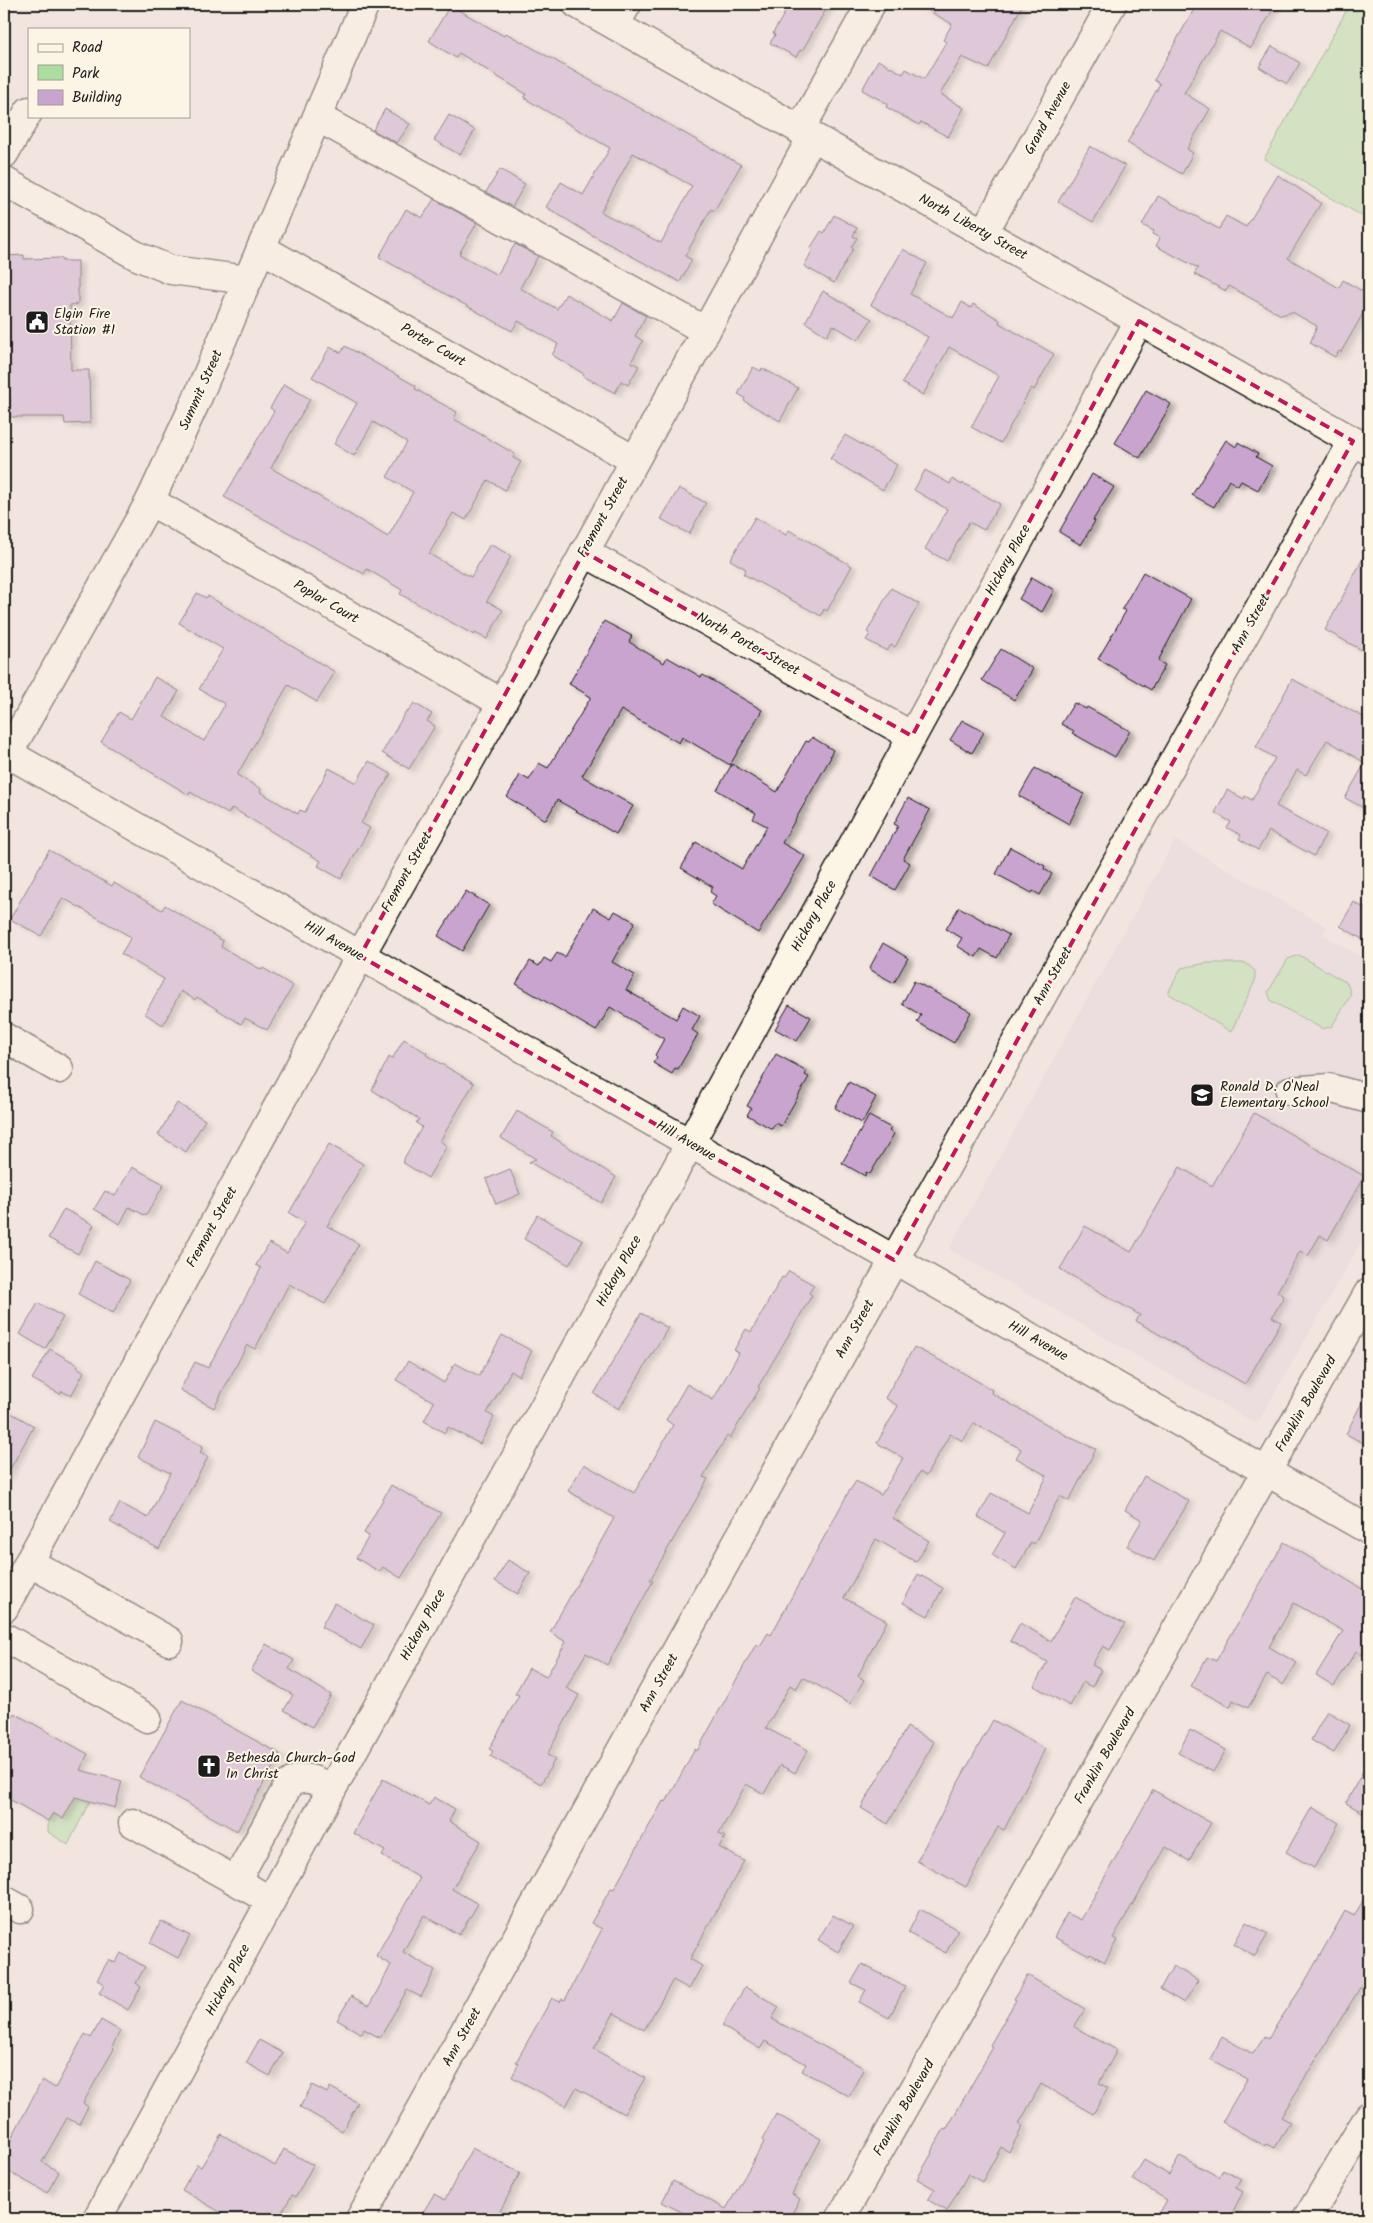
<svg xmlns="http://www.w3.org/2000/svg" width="1373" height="2223" viewBox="0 0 1373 2223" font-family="Kalam,sans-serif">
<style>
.built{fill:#e5d2db}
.green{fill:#acdd9e;stroke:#647c5d}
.building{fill:#c8a4ce;stroke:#1c1c1c;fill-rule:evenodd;filter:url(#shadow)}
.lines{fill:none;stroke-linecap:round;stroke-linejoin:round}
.minor-casing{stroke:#1c1c1c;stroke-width:31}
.major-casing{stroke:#1c1c1c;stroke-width:31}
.minor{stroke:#fcf5e5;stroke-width:28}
.major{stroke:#fcf5e5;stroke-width:28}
.marked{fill:none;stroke:#c2185b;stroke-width:4;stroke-dasharray:10 6;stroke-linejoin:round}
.labels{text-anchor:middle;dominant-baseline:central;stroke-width:4;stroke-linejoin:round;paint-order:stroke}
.street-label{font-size:14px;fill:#1c1c1c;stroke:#fcf5e5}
.poi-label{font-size:14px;fill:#1c1c1c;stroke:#fcf5e5;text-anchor:start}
</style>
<defs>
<filter id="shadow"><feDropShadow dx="5.5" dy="3" stdDeviation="2.5" flood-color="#0004"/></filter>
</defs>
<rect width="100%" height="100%" fill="#f2e5e0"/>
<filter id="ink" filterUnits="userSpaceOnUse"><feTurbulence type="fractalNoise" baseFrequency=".02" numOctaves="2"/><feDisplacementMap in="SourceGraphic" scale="10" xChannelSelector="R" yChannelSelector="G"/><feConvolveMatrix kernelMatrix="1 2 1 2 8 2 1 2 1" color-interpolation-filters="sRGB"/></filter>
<g filter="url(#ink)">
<!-- built -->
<polygon class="built" points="1175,840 1327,927 1323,935 1369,961 1369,1228 1257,1424 949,1249"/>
<!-- green -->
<g class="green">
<polygon points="1350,4 1369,4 1369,220 1264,159"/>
<polygon points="1299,955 1347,983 1351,995 1332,1026 1323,1029 1271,1001 1268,992 1288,959"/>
<polygon points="1207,963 1246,963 1255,971 1255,981 1231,1032 1168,993 1181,968"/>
<polygon points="82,1784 90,1801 68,1845 48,1832 48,1821 53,1813 63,1819"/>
</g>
<!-- building -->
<g class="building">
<polygon points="790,4 829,4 802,51 800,50 796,57 770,43 775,35 773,33"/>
<polygon points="917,4 1023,4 988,69 962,57 940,94 964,108 948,137 921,122 919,125 886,107 888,104 862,90 878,60 903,74 906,69 924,79 946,42 943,40 952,24"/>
<polygon points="1197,4 1276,4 1251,48 1220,31 1184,93 1210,109 1187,149 1193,153 1182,174 1127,143 1160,84 1154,80"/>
<path d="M450,5L504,36L506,33L741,165L714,211L711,209L685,256L692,260L680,282L592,235L546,207L561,182L583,195L610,148L524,98L526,94L459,53L456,58L429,41ZM633,153L692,186L661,243L601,212Z"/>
<polygon points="1272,46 1300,63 1287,84 1259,67"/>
<polygon points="385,109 410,124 397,143 373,130"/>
<polygon points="449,115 475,130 460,155 434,140"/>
<polygon points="1090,146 1125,166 1093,222 1058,202"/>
<polygon points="500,169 525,184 512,207 486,192"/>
<polygon points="1278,175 1321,203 1288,258 1339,288 1343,280 1369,295 1369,303 1341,352 1339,351 1335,357 1310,343 1317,326 1292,312 1281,315 1229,286 1226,291 1194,274 1198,268 1156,246 1160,238 1152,234 1154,231 1142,225 1158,196 1219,229 1226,216 1246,227"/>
<polygon points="434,199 477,223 459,254 497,275 515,244 538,256 520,288 557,309 566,294 613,321 623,303 646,316 635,336 643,341 631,362 639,366 628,385 621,381 615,393 583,376 584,374 552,355 558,344 518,321 512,331 379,257 406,209 422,218"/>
<polygon points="834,215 857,228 853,236 857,238 851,247 853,249 834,283 804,266 812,251 810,249 821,231 824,233"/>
<polygon points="903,249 927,263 910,294 953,318 962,302 971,308 973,304 1000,320 999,323 1054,354 1034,390 1031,388 1001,443 971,427 999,376 949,347 923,395 902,383 928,337 871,305"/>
<polygon points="24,255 24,259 62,258 62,261 78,261 78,304 70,305 71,370 89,370 90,423 65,424 64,417 10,417 10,398 4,398 4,256"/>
<polygon points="823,291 872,319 858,340 833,325 827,336 805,322"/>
<polygon points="345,346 416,386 415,389 457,412 454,419 515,454 513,458 521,462 505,490 488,480 466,520 453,513 429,554 471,577 490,544 511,556 487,601 503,610 487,639 475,633 474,635 400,594 402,590 367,569 364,574 224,497 274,411 270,408 284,384 310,399 271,468 388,537 413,492 387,477 407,442 373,422 354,456 334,444 357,403 312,377 330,347 341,353"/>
<polygon points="753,367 761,371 762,368 798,388 780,421 744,401 745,398 738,394"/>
<polygon points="1146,390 1171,404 1140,458 1115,443"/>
<polygon points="845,435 897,465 883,490 830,459"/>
<polygon points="1226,440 1236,447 1238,442 1258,454 1256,457 1272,466 1258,490 1241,481 1238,486 1229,480 1214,507 1192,495"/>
<polygon points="925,470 950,484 952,479 962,485 963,483 1000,504 984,530 969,522 947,561 925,549 947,509 914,490"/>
<polygon points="1092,474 1114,487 1093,520 1095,521 1081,545 1059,532"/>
<polygon points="679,488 706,503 689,534 661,519"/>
<polygon points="755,517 786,535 789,530 852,566 827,611 824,609 821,616 743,574 746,569 730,560"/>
<polygon points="1369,547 1369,654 1325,630"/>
<polygon points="1143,572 1191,599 1158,661 1165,665 1151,690 1098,659 1126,611 1122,609"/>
<polygon points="1032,577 1054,590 1042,612 1019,599"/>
<polygon points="891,588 919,604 895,647 891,645 887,651 866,640 870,634 867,632"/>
<polygon points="197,593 206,598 208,596 335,672 317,702 288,685 237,775 261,789 260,792 298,814 300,810 305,812 329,768 356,783 369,761 391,774 361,823 370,828 341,879 318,866 321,861 232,808 228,814 190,792 189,795 101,742 119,712 131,719 155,677 179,691 164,717 204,741 225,704 199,689 223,649 179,623"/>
<polygon points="604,621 632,636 629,642 664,663 667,657 701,677 703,675 762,710 730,765 682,737 679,743 621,710 582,776 633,806 616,834 557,800 546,820 507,797 520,775 529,780 539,763 548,768 591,697 569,684"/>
<polygon points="1001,649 1033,669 1014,700 982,680"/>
<polygon points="1292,679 1369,720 1369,811 1345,798 1365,763 1327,740 1306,775 1297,770 1276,806 1326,833 1314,856 1269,831 1258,850 1239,839 1241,835 1227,828 1231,822 1215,813 1227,790 1244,799 1245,796 1252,800 1275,758 1256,747"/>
<polygon points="414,703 432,714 427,721 435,726 409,769 382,753 406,711 408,712"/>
<polygon points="1074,703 1086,709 1087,707 1130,731 1115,757 1072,733 1074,731 1061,724"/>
<polygon points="962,720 984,732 972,753 950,740"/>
<polygon points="812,737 833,750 830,756 831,757 782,843 805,856 758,933 711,904 716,896 710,892 713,887 681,868 696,842 742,869 767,826 753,819 756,813 717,790 732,764 777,792 806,741 809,742"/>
<polygon points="1035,768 1084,794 1069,824 1019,796"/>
<polygon points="908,798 930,810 903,859 910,863 895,890 871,876 898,826 894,824"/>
<polygon points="1010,847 1045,866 1044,869 1052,874 1040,895 1033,891 1032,893 996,874"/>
<polygon points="49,850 112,886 114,883 162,910 165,905 223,941 221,947 262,970 263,968 293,986 267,1030 245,1018 241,1024 197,997 195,1000 181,991 163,1025 145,1014 164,979 121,954 131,937 63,898 41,936 10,919"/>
<polygon points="466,891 489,905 462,951 438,936"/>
<polygon points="1354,902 1369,911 1369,943 1340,926"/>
<polygon points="959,907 1009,935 997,958 981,949 976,957 957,946 962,938 946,929"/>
<polygon points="593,908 611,918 615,911 635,922 612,962 635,975 626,990 676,1019 683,1006 700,1016 692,1030 698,1034 678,1069 675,1068 672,1074 653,1063 657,1057 655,1055 664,1039 610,1007 596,1031 516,984 530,961 539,966 544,958 551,962 557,953 565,957"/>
<polygon points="883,943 908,958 894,983 869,969"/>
<polygon points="914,981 971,1012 954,1043 917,1022 921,1015 902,1004"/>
<polygon points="789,1005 811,1017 797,1041 775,1029"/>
<polygon points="404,1039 427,1053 426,1055 474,1083 440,1141 447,1146 428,1178 402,1162 422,1127 416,1123 419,1119 372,1090 389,1057 392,1059"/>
<polygon points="776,1054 807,1071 805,1075 809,1077 781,1126 775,1123 772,1129 747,1115 751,1108 747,1106"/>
<polygon points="849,1082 876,1097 862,1123 835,1108"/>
<polygon points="177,1103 205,1120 186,1152 158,1135"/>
<polygon points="517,1111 553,1132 551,1136 616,1177 601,1203 529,1162 536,1159 501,1138"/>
<polygon points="1254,1113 1364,1176 1328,1240 1320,1235 1308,1256 1300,1251 1277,1292 1284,1296 1272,1317 1281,1322 1245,1384 1136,1321 1140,1315 1060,1269 1085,1226 1131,1252 1180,1167 1212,1186"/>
<polygon points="869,1116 891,1128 889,1131 894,1134 870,1174 866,1172 865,1176 842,1163"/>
<polygon points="329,1144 363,1164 327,1226 359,1244 325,1304 289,1284 255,1349 247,1345 214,1408 180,1390 195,1362 208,1368 261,1268 256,1265 269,1243 287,1253 305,1222 289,1213"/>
<polygon points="132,1167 164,1184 146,1216 129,1207 120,1224 94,1209 105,1191 115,1196"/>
<polygon points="510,1169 520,1194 496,1204 486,1179"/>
<polygon points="64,1209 94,1225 78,1254 48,1238"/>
<polygon points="537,1215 583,1240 569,1265 524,1239"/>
<polygon points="95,1261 130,1280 113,1313 78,1294"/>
<polygon points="789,1271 814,1285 809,1293 812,1295 758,1387 760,1388 730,1438 727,1436 703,1477 708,1479 650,1580 653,1581 607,1665 586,1653 566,1688 579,1695 547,1755 555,1759 541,1784 490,1756 493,1751 489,1749 519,1695 515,1694 529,1668 546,1677 566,1642 550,1632 614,1518 568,1491 584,1464 634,1493 673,1425 666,1420 687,1384 713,1400 739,1353 734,1350 746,1329 751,1332 782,1277 784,1278"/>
<polygon points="38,1303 63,1317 45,1349 20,1334"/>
<polygon points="641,1313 668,1328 619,1409 594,1394"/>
<polygon points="502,1335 532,1351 519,1376 511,1371 487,1413 494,1417 480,1444 448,1427 445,1433 424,1421 434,1402 396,1380 408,1361 444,1383 455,1363 479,1376"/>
<polygon points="914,1347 960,1371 992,1390 991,1393 1071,1438 1096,1449 1069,1501 1060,1496 1034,1544 1031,1542 1016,1569 992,1555 1005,1533 978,1517 991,1493 1028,1513 1047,1476 1016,1458 1021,1449 974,1423 963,1441 950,1434 926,1476 920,1472 893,1518 929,1541 916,1562 876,1539 844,1598 887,1621 858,1676 864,1680 850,1704 803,1677 796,1689 790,1685 766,1728 808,1750 795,1773 780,1765 764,1794 746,1784 719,1834 725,1837 719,1847 744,1861 690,1959 702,1966 689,1989 673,1980 644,2030 614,2013 594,2049 645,2078 624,2114 576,2088 566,2106 512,2077 519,2063 516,2062 552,1998 560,2002 562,1999 565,2000 602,1929 591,1923 611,1888 614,1889 663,1801 666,1802 695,1749 697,1751 756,1644 760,1646 768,1633 771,1635 848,1493 856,1481 881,1495 903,1458 877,1443 898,1406 885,1398"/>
<polygon points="50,1349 78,1365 77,1367 84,1372 71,1396 62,1391 60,1394 32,1379"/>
<polygon points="1369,1388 1369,1446 1346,1434"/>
<polygon points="4,1409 34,1426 4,1480"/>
<polygon points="155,1422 203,1446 200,1453 208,1457 159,1549 110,1522 120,1503 148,1518 170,1473 138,1457"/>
<polygon points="1144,1476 1189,1501 1154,1561 1127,1546 1142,1520 1125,1510"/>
<polygon points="391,1485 441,1513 401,1578 383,1567 380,1572 356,1558 369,1536 364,1533"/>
<polygon points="1284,1542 1369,1593 1369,1643 1362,1655 1356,1651 1334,1686 1316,1675 1343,1631 1294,1603 1269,1647 1297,1663 1283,1685 1267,1675 1248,1708 1233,1700 1230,1707 1191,1686 1207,1657 1216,1661"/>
<polygon points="508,1560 530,1573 518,1594 495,1581"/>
<polygon points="918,1574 943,1588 928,1616 903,1603"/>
<polygon points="1075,1597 1125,1624 1110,1650 1103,1646 1092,1665 1101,1670 1092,1687 1083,1682 1070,1706 1034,1686 1047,1662 1010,1641 1020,1623 1051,1641"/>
<polygon points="334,1603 374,1625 361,1649 321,1627"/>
<polygon points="266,1644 294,1660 289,1669 331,1695 312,1727 284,1710 293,1695 251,1671"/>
<polygon points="182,1700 280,1754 237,1831 139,1777"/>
<polygon points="1327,1711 1350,1725 1334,1753 1311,1740"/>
<polygon points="14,1713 88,1754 80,1770 122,1781 115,1808 75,1797 63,1819 53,1813 48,1821 4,1796 4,1731"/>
<polygon points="993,1720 1045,1749 1004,1830 998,1827 966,1887 917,1861 949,1799"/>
<polygon points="907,1727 934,1742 888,1824 861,1808"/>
<polygon points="1190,1730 1226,1750 1213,1772 1178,1753"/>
<polygon points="1369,1760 1369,1816 1346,1803"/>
<polygon points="383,1779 429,1805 434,1797 455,1809 449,1821 481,1841 452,1889 478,1904 459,1935 424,1915 403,1952 435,1970 421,1997 407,1990 380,2038 364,2029 362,2034 337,2020 351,1996 369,2006 391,1965 376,1956 420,1878 382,1856 385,1851 353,1833"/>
<polygon points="1153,1790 1211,1823 1189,1861 1166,1847 1113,1938 1117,1940 1105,1962 1090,1954 1089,1956 1054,1937 1067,1913 1081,1920"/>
<polygon points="1312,1807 1339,1823 1314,1868 1286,1852"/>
<polygon points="1369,1890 1369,1973 1281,2117 1290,2122 1275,2148 1266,2144 1265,2146 1222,2122 1247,2079 1210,2059 1222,2037 1253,2054 1265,2036 1268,2038 1303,1985 1345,1911 1354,1916"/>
<polygon points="920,1909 958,1930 946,1953 908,1933"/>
<polygon points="833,1915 853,1926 838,1952 818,1940"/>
<polygon points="161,1921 190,1936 178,1958 150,1943"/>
<polygon points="1246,1922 1268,1934 1255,1956 1234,1944"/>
<polygon points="121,1953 145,1967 136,1983 141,1987 128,2010 99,1993 104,1984 97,1980 109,1959 115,1963"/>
<polygon points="862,1964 905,1987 889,2018 859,2002 866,1990 851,1983"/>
<polygon points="1173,1966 1198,1980 1184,2003 1160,1989"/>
<polygon points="1027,1975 1085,2009 1074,2027 1117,2050 1099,2083 1108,2088 1093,2114 1041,2084 1019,2124 1023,2126 1009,2152 1001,2147 982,2182 968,2174 947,2211 928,2200 935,2189 917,2179 932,2153 931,2152 944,2129 946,2130 993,2047 990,2045 1016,2000 1014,1999"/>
<polygon points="745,1987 779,2007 772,2019 864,2068 849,2096 802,2071 806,2064 765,2041 760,2049 722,2026"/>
<polygon points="101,2020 120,2031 112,2047 114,2049 83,2103 88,2107 79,2124 67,2118 42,2162 59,2172 47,2193 4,2169 4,2152 42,2080 55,2088 85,2034 91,2038"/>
<polygon points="259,2040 283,2053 270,2076 246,2063"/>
<polygon points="312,2085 327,2093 330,2087 358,2103 342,2131 300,2107"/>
<polygon points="776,2114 821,2139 792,2194 800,2199 789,2219 695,2219 662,2202 673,2181 726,2209 764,2142 762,2140"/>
<polygon points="221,2134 275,2166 284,2149 313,2165 296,2197 292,2195 278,2219 232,2219 182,2190 197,2164 201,2167"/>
<polygon points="472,2148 520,2173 496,2219 419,2219 434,2194 445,2200"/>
<polygon points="1180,2156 1219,2177 1223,2169 1241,2179 1236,2188 1243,2192 1229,2219 1156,2219 1167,2200 1132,2179 1144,2160 1169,2175"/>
</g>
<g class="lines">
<!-- minor casing -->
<g class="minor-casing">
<g id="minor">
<polyline points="615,25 627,4"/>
<polyline points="317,117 706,331"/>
<polyline points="800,130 871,4"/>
<polyline points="4,154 29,111"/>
<polyline points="4,181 137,256 171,270 248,280"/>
<polyline points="984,232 1112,4"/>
<polyline points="261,248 634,460"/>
<polyline points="150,501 502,703"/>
<polyline points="584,552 912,736"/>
<polyline points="4,751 391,973 1369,1530"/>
<polyline points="4,1037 59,1069"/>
<polyline points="1290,1091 1329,1088 1369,1099"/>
<polyline points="29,1562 169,1641"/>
<polyline points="4,1608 360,956 502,703 812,137"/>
<polyline points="4,1637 147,1718"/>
<polyline points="133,1823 236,1881"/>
<polyline points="4,1900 20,1909"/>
<path d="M271,1901L236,1881L289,1784C304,1773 318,1781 332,1789"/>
<polyline points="97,2219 332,1789 671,1178 1139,321"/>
<polyline points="360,2219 875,1294 1353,441"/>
<polyline points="840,2219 1369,1292"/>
<polyline points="1307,2219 1369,2116"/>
</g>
</g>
<!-- major casing -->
<g class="major-casing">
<g id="major">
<polyline points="577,4 1369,450"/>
<polyline points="4,761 150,501 197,399 365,4"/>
</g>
</g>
<!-- minor -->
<use href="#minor" class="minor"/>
<!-- major -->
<use href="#major" class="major"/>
</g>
</g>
<!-- marked area -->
<path d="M0 0H1373V2223H0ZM1139,321L1353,441L894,1260L360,956L584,552L912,736Z" fill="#f2e5e0" fill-opacity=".55" fill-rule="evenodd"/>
<path class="marked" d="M1139,321L1353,441L894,1260L360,956L584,552L912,736Z"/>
<!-- icons -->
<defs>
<g id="civic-square" transform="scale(1.25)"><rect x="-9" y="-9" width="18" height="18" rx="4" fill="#1c1c1c" stroke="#fcf5e5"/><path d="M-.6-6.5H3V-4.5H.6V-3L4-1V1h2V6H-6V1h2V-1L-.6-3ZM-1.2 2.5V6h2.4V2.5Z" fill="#fff"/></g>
<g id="school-square" transform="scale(1.25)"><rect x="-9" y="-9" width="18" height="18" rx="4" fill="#1c1c1c" stroke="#fcf5e5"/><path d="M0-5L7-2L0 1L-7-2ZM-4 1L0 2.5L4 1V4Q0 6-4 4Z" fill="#fff"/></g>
<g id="church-square" transform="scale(1.25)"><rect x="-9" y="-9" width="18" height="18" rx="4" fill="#1c1c1c" stroke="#fcf5e5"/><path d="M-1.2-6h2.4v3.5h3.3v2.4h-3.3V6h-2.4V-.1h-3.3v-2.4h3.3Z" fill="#fff"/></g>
</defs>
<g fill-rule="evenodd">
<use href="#civic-square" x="37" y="322"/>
<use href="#school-square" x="1202" y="1095"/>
<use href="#church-square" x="209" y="1766"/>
</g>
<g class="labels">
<!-- street labels -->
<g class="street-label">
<text transform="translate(1048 118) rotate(-61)">Grand Avenue</text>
<text transform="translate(973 227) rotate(29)">North Liberty Street</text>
<text transform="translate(433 345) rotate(30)">Porter Court</text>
<text transform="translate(201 390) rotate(-66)">Summit Street</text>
<text transform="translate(603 517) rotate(-61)">Fremont Street</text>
<text transform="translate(1008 560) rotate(-61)">Hickory Place</text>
<text transform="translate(326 602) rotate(30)">Poplar Court</text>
<text transform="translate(1251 623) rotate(-61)">Ann Street</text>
<text transform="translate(748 644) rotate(29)">North Porter Street</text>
<text transform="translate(407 872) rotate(-61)">Fremont Street</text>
<text transform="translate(814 916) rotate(-61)">Hickory Place</text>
<text transform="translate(334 941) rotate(30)">Hill Avenue</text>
<text transform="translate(1053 976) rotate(-61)">Ann Street</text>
<text transform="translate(686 1141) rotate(30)">Hill Avenue</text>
<text transform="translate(212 1227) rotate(-61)">Fremont Street</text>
<text transform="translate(619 1271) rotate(-61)">Hickory Place</text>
<text transform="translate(855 1329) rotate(-61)">Ann Street</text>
<text transform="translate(1038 1341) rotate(30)">Hill Avenue</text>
<text transform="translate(1306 1404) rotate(-60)">Franklin Boulevard</text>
<text transform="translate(423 1625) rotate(-61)">Hickory Place</text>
<text transform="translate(659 1683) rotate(-61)">Ann Street</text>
<text transform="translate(1105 1756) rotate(-60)">Franklin Boulevard</text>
<text transform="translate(228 1980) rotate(-62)">Hickory Place</text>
<text transform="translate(462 2037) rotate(-61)">Ann Street</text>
<text transform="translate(904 2108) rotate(-60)">Franklin Boulevard</text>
</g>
<!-- poi labels -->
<g class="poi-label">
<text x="54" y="314">Elgin Fire<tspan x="54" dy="16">Station #1</tspan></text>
<text x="1220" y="1087">Ronald D. O'Neal<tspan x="1220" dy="16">Elementary School</tspan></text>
<text x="226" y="1758">Bethesda Church-God<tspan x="226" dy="16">In Christ</tspan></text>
</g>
</g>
<!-- margin -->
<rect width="1373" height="2223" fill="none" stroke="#fcf5e5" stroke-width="20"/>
<rect x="10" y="10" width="1353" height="2203" fill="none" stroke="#1c1c1c" stroke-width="2" filter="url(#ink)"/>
<!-- legend -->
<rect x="28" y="28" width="162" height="90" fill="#fcf5e5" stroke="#a29e95"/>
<rect x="38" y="44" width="25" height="8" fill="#fcf5e5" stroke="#a29e95"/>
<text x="72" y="52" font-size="15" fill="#1c1c1c">Road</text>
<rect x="38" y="65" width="25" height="15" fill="#acdd9e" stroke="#a29e95"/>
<text x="72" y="78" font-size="15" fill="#1c1c1c">Park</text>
<rect x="38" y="90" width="25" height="15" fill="#c8a4ce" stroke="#a29e95"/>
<text x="72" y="102" font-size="15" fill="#1c1c1c">Building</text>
</svg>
